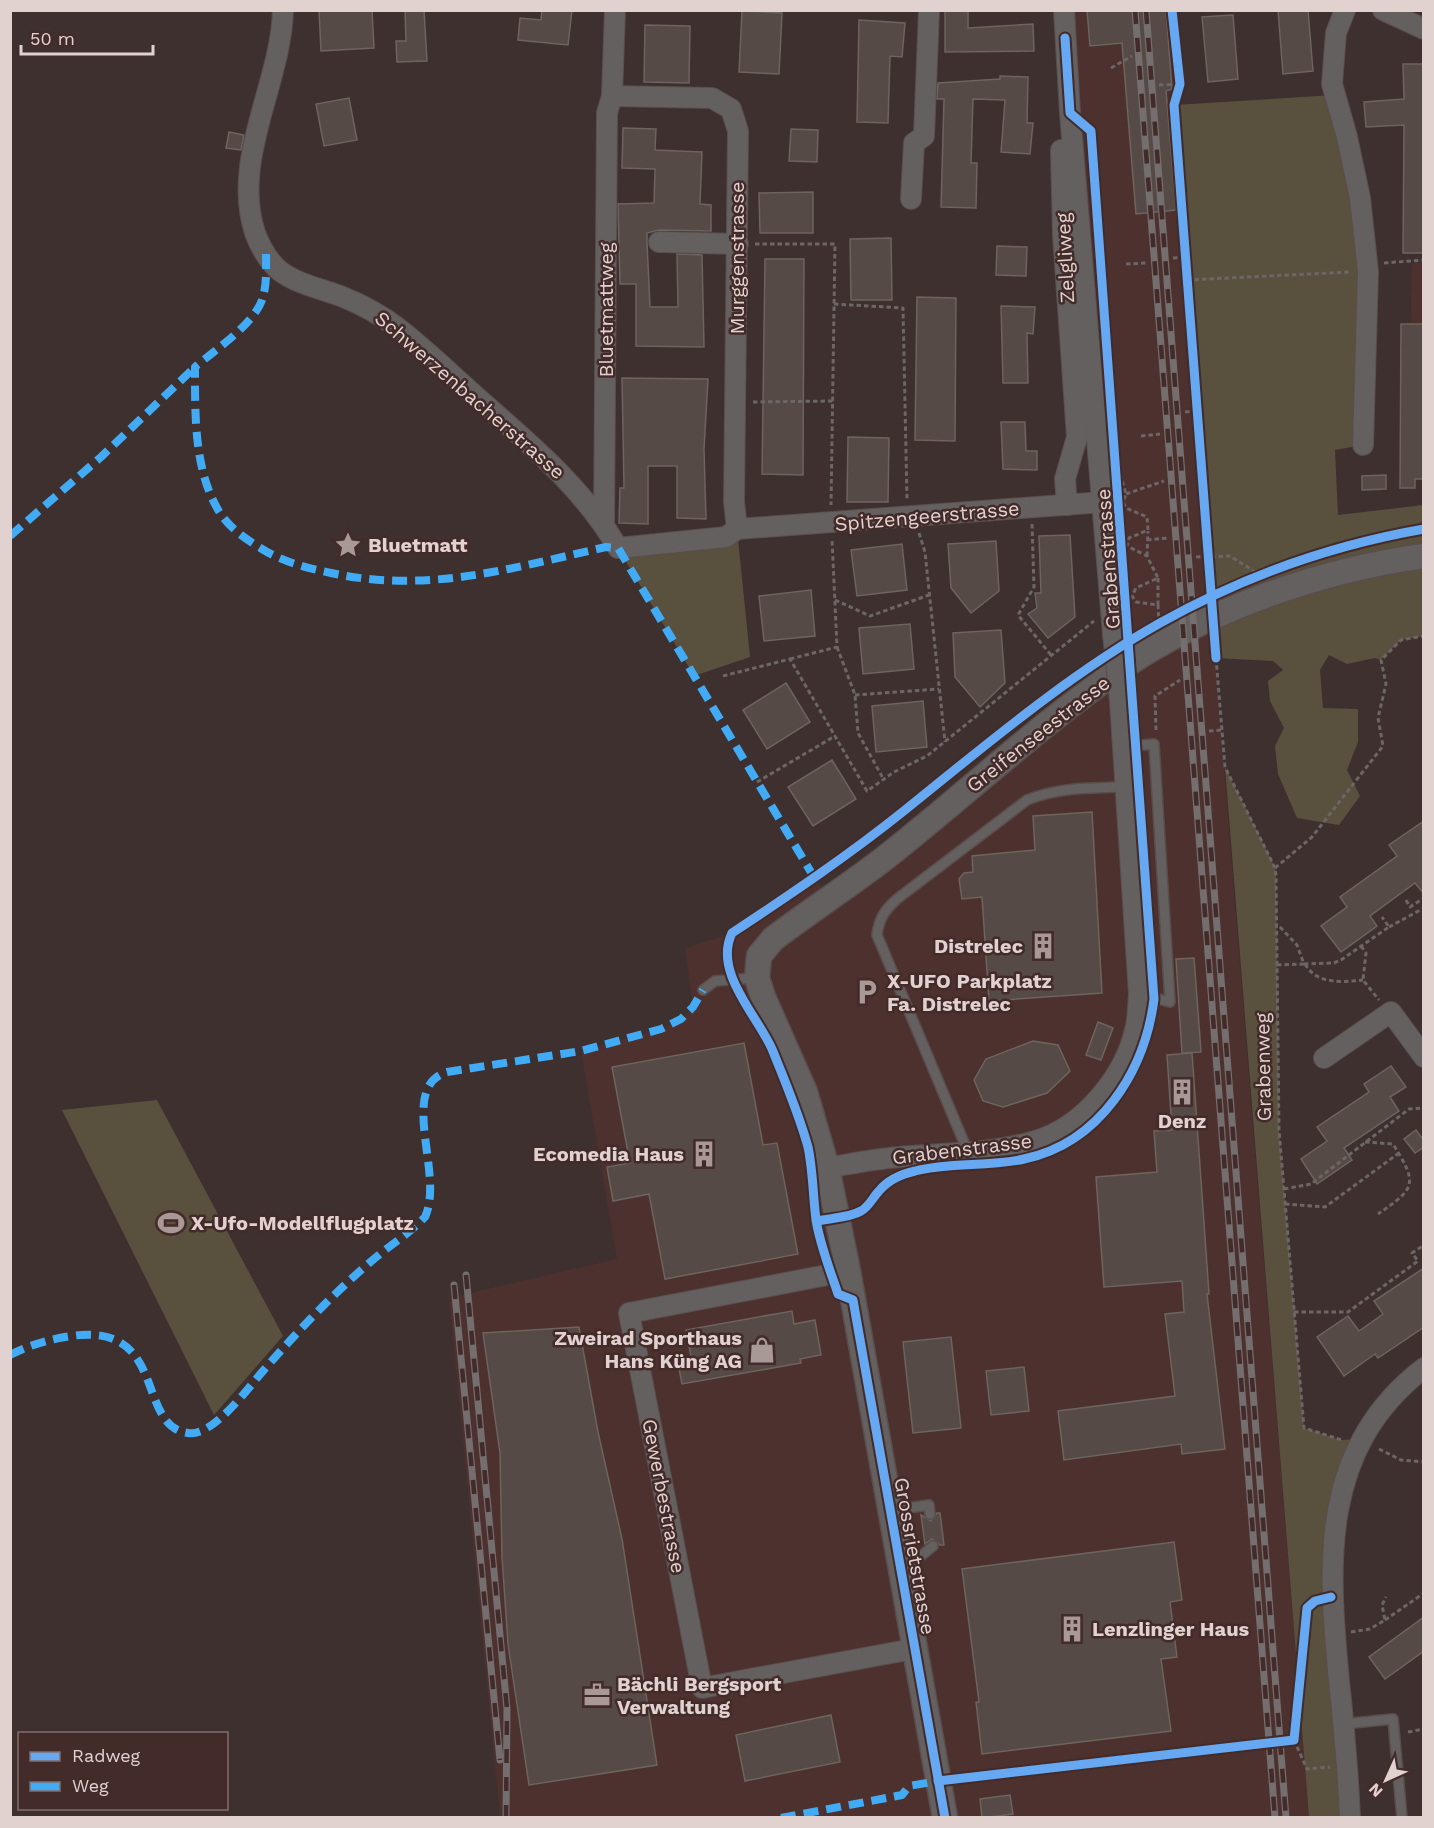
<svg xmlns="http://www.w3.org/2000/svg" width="1434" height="1828" viewBox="0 0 1434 1828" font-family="'Work Sans',sans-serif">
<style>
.built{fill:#4d312f}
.green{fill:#59503e}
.building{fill:#554a45;stroke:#6d635f;stroke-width:1.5}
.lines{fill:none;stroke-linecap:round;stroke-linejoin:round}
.service-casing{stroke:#5a4e4d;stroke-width:12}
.minor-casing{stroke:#5a4e4d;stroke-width:22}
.tertiary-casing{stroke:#5a4e4d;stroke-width:27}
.path{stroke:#6c6666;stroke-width:3;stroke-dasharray:4.5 3;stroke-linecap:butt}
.service{stroke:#646060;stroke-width:9}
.minor{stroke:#646060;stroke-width:20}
.tertiary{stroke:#646060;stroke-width:24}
.rail-casing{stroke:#746e6e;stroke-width:7}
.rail{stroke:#432b29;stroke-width:4.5;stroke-dasharray:14;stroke-linecap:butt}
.minor-bridge-casing{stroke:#5a4e4d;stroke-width:22;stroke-linecap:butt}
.minor-bridge{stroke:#646060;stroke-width:20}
.quiet{stroke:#42abf6;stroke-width:8;stroke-dasharray:15 8;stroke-linecap:butt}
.cycleway-casing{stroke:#432b29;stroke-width:13}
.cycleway{stroke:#66a8f1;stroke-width:9}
.labels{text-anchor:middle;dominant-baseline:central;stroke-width:5;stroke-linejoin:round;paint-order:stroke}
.street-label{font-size:20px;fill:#e1d1cf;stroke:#432b29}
.poi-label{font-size:20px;font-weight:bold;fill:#e1d1cf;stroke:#432b29;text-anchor:start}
</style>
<rect width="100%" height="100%" fill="#3d302f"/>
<!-- built -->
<g class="built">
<polygon points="1064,11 1172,11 1180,84 1174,105 1195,411 1309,1817 500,1817 449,1298 617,1259 581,1051 661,1029 681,1019 693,1007 685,948 732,933 815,879 830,898 1120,669"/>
<polygon points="1412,263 1423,263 1423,325 1411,325"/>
</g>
<!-- green -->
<g class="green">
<polygon points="1334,95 1360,198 1363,445 1335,450 1338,515 1423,505 1424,636 1401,640 1381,660 1375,658 1347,664 1329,655 1320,670 1323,708 1358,709 1358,742 1347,770 1360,796 1339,825 1297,818 1278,774 1275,746 1284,728 1270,701 1268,681 1283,670 1273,661 1216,658 1174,105"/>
<polygon points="737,529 750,657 694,676 618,548"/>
<polygon points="1225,767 1275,867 1276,876 1279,1130 1304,1428 1341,1440 1361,1439 1338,1506 1350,1817 1309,1817"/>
<polygon points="157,1100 283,1336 214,1415 62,1110"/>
</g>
<!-- building -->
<g class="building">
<polygon points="319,10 372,10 374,48 321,51"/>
<polygon points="405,10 424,10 427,61 397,62 396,41 406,41"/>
<polygon points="542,10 572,10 568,45 518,40 520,18 541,20"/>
<polygon points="1087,10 1166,10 1172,89 1166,91 1176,210 1136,214 1122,43 1090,46"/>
<polygon points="1278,10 1308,10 1313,71 1283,74"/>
<polygon points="742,11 782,13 779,74 739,72"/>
<polygon points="945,11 968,11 968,28 1033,24 1034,51 945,52"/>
<polygon points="1233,15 1238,79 1208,82 1202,17"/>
<polygon points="859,20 905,23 902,57 890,56 888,123 857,122"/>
<polygon points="645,25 690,26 689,83 644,82"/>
<polygon points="1403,64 1424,64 1424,253 1403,253 1404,125 1366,127 1364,102 1404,99"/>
<polygon points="1000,76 1028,77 1027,123 1033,123 1030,154 1001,152 1005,100 973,99 971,163 977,163 976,208 941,207 944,99 937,99 938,83 1000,79"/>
<polygon points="349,98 357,140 324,146 316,104"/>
<polygon points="623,128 656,129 655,150 702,152 700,204 711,205 711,231 659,230 647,233 647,242 650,307 678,307 677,254 702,255 704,347 636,346 636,284 620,284 618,204 654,203 655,169 622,168"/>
<polygon points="791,129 818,130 817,162 789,161"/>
<polygon points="229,132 244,135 241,150 226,148"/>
<polygon points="813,192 813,233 760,233 759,193"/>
<polygon points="891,238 892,300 851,300 850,239"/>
<polygon points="997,246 1027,247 1026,276 996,275"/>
<polygon points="765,259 804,259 803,475 762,474"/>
<polygon points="917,297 956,298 955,441 915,440"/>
<polygon points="1001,306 1035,307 1033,334 1027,333 1028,383 1003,383"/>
<polygon points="1401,324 1424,324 1424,479 1415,479 1415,488 1400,488"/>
<polygon points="622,378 708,379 704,449 706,519 677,518 677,466 648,466 648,524 619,523 620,488 624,488"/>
<polygon points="1001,422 1025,422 1026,451 1037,451 1037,470 1003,469"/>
<polygon points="848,437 889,438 888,502 847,502"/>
<polygon points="1386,475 1386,489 1362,490 1362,476"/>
<polygon points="1070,535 1075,617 1048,638 1028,614 1037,608 1035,593 1041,593 1039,536"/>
<polygon points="996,541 999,591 971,613 951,588 948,544"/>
<polygon points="902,544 907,590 857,596 851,550"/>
<polygon points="811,590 815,636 764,641 759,596"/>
<polygon points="910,624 914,669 863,674 859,628"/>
<polygon points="1001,630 1005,683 980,707 955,677 953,633"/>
<polygon points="786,683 810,722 767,749 743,710"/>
<polygon points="923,701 927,747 876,752 872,706"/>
<polygon points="832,760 856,799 813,826 788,787"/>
<polygon points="1092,812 1102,993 989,1001 982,897 962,899 959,879 964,873 973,872 972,856 1035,850 1033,816"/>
<polygon points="1424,821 1424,894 1415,883 1370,916 1377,926 1341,952 1321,926 1347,907 1340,897 1397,856 1389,845"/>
<polygon points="1194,958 1201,1052 1182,1053 1176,959"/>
<polygon points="1098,1022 1113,1028 1101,1060 1086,1055"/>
<polygon points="1033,1041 1058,1045 1070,1071 1047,1093 1003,1107 983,1101 974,1080 986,1059"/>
<polygon points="744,1043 763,1145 777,1143 798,1254 665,1279 649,1194 613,1201 607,1167 630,1163 612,1067"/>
<polygon points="1192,1053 1209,1294 1207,1294 1225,1449 1182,1454 1181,1444 1064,1460 1058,1411 1175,1396 1165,1314 1184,1312 1182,1281 1104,1287 1096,1177 1157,1172 1154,1131 1172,1130 1167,1055"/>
<polygon points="1391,1066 1406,1087 1390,1097 1399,1111 1344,1148 1352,1160 1317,1184 1301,1159 1327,1141 1317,1127 1369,1092 1364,1084"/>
<polygon points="1416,1130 1424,1141 1424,1147 1415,1153 1404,1139"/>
<polygon points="1424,1268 1424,1327 1378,1358 1375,1354 1344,1376 1317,1337 1348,1316 1359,1331 1383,1314 1374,1301"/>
<polygon points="792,1311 794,1324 815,1320 821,1355 800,1359 801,1363 682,1384 679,1369 693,1367 686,1330"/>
<polygon points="579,1327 598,1432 622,1539 657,1765 529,1785 508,1644 502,1557 500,1453 483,1333"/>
<polygon points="951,1337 961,1428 913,1433 903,1342"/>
<polygon points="1024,1367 1029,1411 991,1415 986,1371"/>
<polygon points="937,1513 940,1513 944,1545 940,1545 932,1539 925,1544 921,1515 931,1521"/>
<polygon points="1174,1542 1182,1600 1170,1602 1177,1657 1161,1659 1171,1731 982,1754 976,1702 979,1702 962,1569"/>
<polygon points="1424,1617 1424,1651 1385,1679 1369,1657"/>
<polygon points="831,1715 840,1762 745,1781 736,1735"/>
<polygon points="1010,1795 1013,1814 982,1818 980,1799"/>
</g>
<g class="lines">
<!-- service casing -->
<g class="service-casing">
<g id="service">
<polyline points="1122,747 1154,744 1170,1002 1139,994"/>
<polyline points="703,990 715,981 755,978"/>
<path d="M968,1152L877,935C879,918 885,910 897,899L1027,800C1059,787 1092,788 1125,787"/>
<polyline points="893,1510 929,1505 930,1514"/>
<polyline points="904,1570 933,1546"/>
<polyline points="1343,1724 1393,1719 1402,1818"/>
</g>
</g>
<!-- minor casing -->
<g class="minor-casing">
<g id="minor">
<path d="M283,10C281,84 231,159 255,233C260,246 269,262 280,271C297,284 322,289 343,297C363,305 381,315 398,328C426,350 453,376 480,400C532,446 583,488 618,548L726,537L737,529"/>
<polyline points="1064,10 1070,113 1113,634"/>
<polyline points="1345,10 1336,33 1332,84 1347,137 1360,198 1368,272 1363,445"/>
<polyline points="1383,10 1424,29"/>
<polyline points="612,96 712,98 731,109 738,131 734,502 737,529"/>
<polyline points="1061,150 1063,235 1077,437 1065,479 1067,505"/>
<polyline points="911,199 914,143 924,136 929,10"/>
<polyline points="659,242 738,244"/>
<polyline points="604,524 607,113 612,96 615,10"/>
<polyline points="737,529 1103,502"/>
<polyline points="1324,1058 1391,1012 1424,1057"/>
<path d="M827,1168C845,1165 863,1161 881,1159C932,1152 985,1156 1035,1141C1084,1127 1126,1075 1136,1026C1138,1016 1138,1005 1139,994L1120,701"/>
<polyline points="848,1271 629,1313 702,1688 913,1649"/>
<path d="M1350,1818C1348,1772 1344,1727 1339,1681C1328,1564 1319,1448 1424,1368"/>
</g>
</g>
<!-- tertiary casing -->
<g class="tertiary-casing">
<path id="tertiary" d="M945,1818L848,1271L827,1168L805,1092L763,997L757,978L759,956L773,939C811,910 852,884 890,854C967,793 1039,725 1120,669C1207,610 1320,570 1424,556"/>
</g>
<!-- path -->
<g class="path">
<polyline points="1111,68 1132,56"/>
<polyline points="1159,85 1180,84"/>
<polyline points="755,244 835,244 831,505"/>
<polyline points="1173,258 1186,257"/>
<polyline points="1384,263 1424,260"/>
<polyline points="1126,264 1147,263"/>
<polyline points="1187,280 1350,272"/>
<polyline points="834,304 903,308 907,500"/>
<polyline points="753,402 833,401"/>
<polyline points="1185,412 1195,411"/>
<polyline points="1141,436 1160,434"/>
<polyline points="1120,474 1126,494 1123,502 1126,508 1147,517 1148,530 1129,538 1127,546 1147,556 1158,578 1136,588 1132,596 1136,602 1158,605 1159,623"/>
<polyline points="1126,494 1164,481"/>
<polyline points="1032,524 1034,587 1018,615 1051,655"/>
<polyline points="919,533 925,552 945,742"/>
<polyline points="1147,540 1168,538"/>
<polyline points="1147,556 1148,531"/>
<polyline points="1196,557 1230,556 1260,575"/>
<polyline points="835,600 870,616 929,595"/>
<polyline points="1158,605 1158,578"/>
<polyline points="837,647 855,695 858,733 884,780"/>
<polyline points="1216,658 1225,767 1275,868 1276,876 1279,1130 1304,1428 1342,1440"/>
<polyline points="790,659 837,647 832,539"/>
<polyline points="723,676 790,659 867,791 894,772 927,756 1094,621"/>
<polyline points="855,695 939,689"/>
<polyline points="1156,730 1155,696 1180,680"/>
<polyline points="1209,731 1222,730"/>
<polyline points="757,782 835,736"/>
<polyline points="1275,868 1312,837 1383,746 1378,718 1386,684 1381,660 1401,640 1424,636"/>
<polyline points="1406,900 1410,907 1424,898"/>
<polyline points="1389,927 1424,908"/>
<polyline points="1361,946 1366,953 1363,980 1379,1000"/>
<polyline points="1304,964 1334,963 1341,960 1389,927 1382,917"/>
<path d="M1305,964C1317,985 1342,982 1363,980"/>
<polyline points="1277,965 1304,964 1297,945 1278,925"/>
<path d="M1365,1142L1393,1144C1418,1184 1416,1188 1378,1214"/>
<polyline points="1284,1189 1311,1184 1409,1109 1424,1108"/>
<polyline points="1285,1204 1325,1207 1399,1153"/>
<polyline points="1294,1312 1348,1312 1418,1261 1412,1253 1424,1245"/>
<polyline points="1379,1449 1401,1460 1424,1462"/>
<polyline points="1385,1620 1424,1593"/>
<polyline points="1351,1632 1370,1629 1385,1620 1382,1605 1386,1597"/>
<polyline points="1408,1732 1424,1729"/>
<polyline points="1294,1740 1307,1769 1330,1767"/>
</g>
<!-- service -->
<use href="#service" class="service"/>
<!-- minor -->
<use href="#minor" class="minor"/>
<!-- tertiary -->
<use href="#tertiary" class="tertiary"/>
<!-- rail casing -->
<g class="rail-casing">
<g id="rail">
<polyline points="1135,10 1275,1818"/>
<polyline points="1146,10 1286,1818"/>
<polyline points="466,1275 507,1709 506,1818"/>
<polyline points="454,1285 500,1760"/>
</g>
</g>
<!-- rail -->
<use href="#rail" class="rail"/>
<!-- minor-bridge casing -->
<g class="minor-bridge-casing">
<polyline id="minor-bridge" points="1113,634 1120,701"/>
</g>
<!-- minor-bridge -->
<use href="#minor-bridge" class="minor-bridge"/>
<!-- quiet -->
<g class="quiet">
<path d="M266,254C266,268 267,283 263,297C256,323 215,350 195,367C195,412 194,466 216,506C226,526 244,538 262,549C283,562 307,568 331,573C428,594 512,568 606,547L618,548L815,879"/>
<polyline points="10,536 101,457 195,367"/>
<path d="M10,1355C29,1345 51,1339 71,1336C169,1322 135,1426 188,1433C213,1437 248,1388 263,1371C296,1333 330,1297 368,1264C387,1247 408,1235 425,1217C445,1175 397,1087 447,1072L581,1051L661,1029L681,1019L693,1007L703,990"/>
<polyline points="781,1818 902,1795 909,1786 944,1780"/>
</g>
<!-- cycleway casing -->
<g class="cycleway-casing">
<g id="cycleway">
<polyline points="1172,10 1180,84 1174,105 1216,658"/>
<path d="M817,1221C830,1218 849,1218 861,1211C869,1207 873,1197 879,1191C888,1180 902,1174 915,1171C950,1162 989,1167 1024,1159C1100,1143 1145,1071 1154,999L1091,131L1070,113L1065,38"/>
<polyline points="938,1781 1294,1740 1307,1608 1315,1601 1331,1597"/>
<path d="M945,1818L853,1300L838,1294C830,1270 820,1245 816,1220C813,1196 813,1171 808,1147C799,1114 785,1081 772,1049C757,1015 713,972 732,933C791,894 849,855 905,810C987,744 1068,675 1160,623C1242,577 1332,545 1424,529"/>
</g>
</g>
<!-- cycleway -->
<use href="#cycleway" class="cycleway"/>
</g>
<!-- icons -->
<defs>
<g id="sight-bare" transform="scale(2.07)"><path d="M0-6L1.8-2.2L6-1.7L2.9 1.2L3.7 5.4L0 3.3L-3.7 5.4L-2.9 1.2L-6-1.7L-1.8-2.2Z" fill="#a89997" stroke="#432b29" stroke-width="2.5" paint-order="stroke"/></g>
<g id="building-bare" transform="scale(2.07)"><path d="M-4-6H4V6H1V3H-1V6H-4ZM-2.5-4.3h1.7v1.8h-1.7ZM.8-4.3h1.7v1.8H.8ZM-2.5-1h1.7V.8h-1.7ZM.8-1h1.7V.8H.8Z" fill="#a89997" stroke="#432b29" stroke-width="2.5" paint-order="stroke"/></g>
<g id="parking-bare" transform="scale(2.07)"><path d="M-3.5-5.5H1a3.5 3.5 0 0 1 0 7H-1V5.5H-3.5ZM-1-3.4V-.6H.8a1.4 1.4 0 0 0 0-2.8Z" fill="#a89997" stroke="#432b29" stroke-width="2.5" paint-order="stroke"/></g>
<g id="stadium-bare" transform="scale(2.07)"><path d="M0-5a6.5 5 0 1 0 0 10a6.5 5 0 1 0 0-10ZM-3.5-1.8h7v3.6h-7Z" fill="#a89997" stroke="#432b29" stroke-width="2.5" paint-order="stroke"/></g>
<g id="shop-bare" transform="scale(2.07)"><path d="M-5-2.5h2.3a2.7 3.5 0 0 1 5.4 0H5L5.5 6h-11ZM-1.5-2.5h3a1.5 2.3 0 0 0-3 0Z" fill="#a89997" stroke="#432b29" stroke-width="2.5" paint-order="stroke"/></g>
<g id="office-bare" transform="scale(2.07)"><path d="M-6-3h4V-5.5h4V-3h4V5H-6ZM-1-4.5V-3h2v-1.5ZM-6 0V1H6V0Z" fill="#a89997" stroke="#432b29" stroke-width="2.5" paint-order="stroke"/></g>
</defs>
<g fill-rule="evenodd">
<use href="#sight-bare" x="348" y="545"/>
<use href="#building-bare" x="1043" y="946"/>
<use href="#parking-bare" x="867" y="992"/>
<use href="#building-bare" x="1182" y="1092"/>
<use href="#building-bare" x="704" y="1154"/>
<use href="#stadium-bare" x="171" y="1223"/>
<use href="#shop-bare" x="762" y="1350"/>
<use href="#building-bare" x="1072" y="1629"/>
<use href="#office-bare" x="597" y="1695"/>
</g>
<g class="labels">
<!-- street labels -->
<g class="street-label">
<text transform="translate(737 258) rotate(-90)">Murggenstrasse</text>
<text transform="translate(1065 258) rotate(-93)">Zelgliweg</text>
<text transform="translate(606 310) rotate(-90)">Bluetmattweg</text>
<text transform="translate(470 395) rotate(41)">Schwerzenbacherstrasse</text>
<text transform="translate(927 516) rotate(-5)">Spitzengeerstrasse</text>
<text transform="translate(1108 559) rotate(-94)">Grabenstrasse</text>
<text transform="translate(1038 734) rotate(-38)">Greifenseestrasse</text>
<text transform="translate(1263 1067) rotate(-91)">Grabenweg</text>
<text transform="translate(962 1149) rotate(-7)">Grabenstrasse</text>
<text transform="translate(664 1496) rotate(79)">Gewerbestrasse</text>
<text transform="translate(915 1556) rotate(80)">Grossrietstrasse</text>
</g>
<!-- poi labels -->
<g class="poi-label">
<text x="368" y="545">Bluetmatt</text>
<text x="1023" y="946" text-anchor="end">Distrelec</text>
<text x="887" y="981">X-UFO Parkplatz<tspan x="887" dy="23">Fa. Distrelec</tspan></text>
<text x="1182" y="1121" text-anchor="middle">Denz</text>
<text x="684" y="1154" text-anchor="end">Ecomedia Haus</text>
<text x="191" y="1223">X-Ufo-Modellflugplatz</text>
<text x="742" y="1338" text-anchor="end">Zweirad Sporthaus<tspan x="742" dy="23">Hans Küng AG</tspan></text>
<text x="1092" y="1629">Lenzlinger Haus</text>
<text x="617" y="1684">Bächli Bergsport<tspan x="617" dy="23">Verwaltung</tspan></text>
</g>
</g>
<!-- border -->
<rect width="1434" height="1828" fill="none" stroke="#e1d1cf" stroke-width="24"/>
<!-- legend -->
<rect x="18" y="1732" width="210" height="78" fill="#432b29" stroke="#826d6b" stroke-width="1.5"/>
<rect x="30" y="1752" width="30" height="9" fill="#66a8f1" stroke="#826d6b" stroke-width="1.5"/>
<text x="72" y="1762" font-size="18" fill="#e1d1cf">Radweg</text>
<rect x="30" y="1782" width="30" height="9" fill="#42abf6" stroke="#826d6b" stroke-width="1.5"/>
<text x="72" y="1792" font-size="18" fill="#e1d1cf">Weg</text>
<!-- north arrow -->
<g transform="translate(1386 1780) rotate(225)" stroke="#432b29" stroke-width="4.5" paint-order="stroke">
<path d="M0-4.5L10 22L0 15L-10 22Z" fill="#e1d1cf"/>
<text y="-9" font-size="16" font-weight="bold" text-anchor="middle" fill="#e1d1cf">N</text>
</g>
<!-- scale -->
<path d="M21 45v9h132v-9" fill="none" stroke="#e1d1cf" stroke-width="3"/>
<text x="30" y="45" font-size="18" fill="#e1d1cf" stroke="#432b29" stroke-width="4.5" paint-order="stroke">50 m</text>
</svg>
